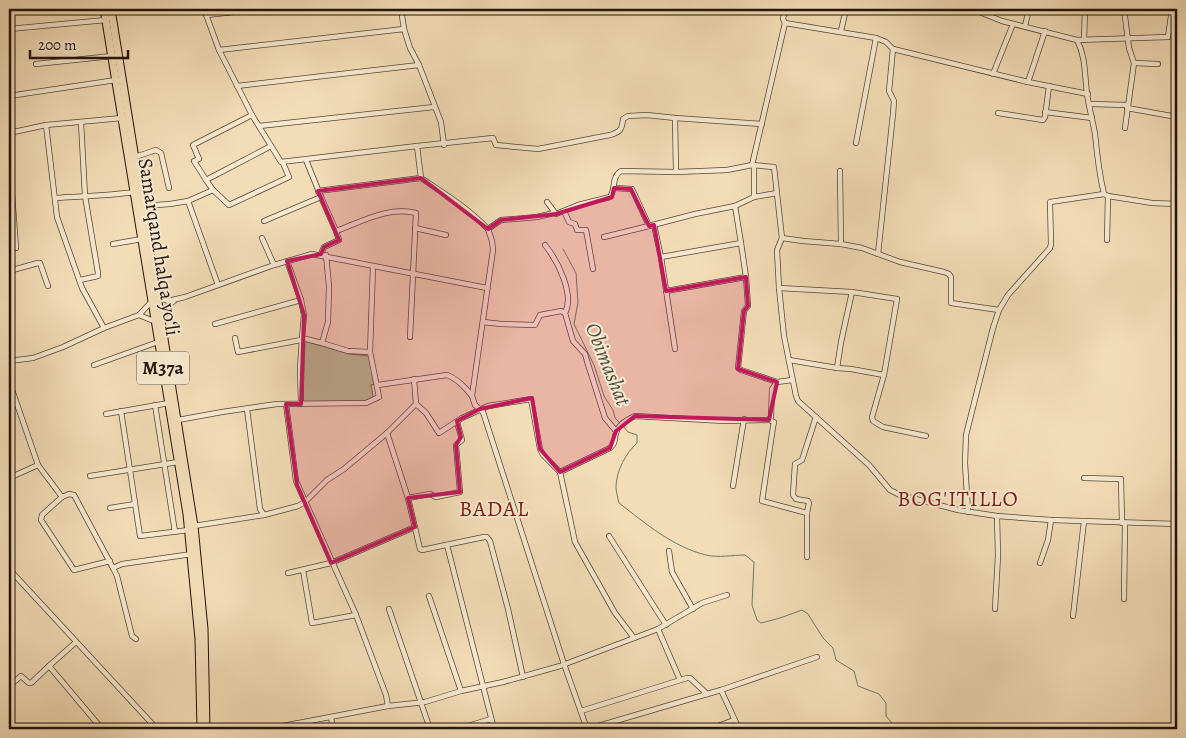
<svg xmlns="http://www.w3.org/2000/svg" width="1186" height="738" viewBox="0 0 1186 738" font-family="Alegreya,serif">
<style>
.green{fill:#b6c292;stroke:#6c6a50}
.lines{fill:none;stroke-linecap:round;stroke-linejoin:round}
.stream{stroke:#6c796b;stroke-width:1}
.minor-casing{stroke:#564638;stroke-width:6}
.highway-casing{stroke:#22130d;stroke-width:9}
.minor{stroke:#f7e9d0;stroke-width:4.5}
.highway{stroke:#f3ddb7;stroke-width:7}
.marked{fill:#c2185b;fill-opacity:0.2;stroke:#c2185b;stroke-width:4;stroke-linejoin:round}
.labels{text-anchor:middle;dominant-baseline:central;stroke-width:4;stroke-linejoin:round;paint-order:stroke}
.shield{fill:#f7e9d0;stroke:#625348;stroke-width:1}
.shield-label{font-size:19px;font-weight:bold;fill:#22130d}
.street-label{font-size:20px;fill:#22130d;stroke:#f7e9d0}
.water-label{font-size:21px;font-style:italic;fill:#4d4e44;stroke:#f7e9d0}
.quarter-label{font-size:22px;letter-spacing:1px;fill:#7a1f14;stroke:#f7e9d0}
</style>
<rect width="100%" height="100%" fill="#f3ddb7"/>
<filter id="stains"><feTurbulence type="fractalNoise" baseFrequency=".004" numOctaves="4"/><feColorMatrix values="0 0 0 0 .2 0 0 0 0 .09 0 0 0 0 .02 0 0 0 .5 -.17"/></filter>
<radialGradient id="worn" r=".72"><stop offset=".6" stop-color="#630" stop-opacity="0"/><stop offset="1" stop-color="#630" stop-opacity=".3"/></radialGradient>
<!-- green -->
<polygon class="green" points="305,341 349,354 369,356 375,384 371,385 374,401 368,403 303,402"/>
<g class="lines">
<!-- stream -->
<g class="stream">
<polyline points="563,249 576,273 578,302 574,324 594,365 604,396 613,410 615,418 620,423"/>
<path d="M623,426L628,432L637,435V443C626,453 616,471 616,487C616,492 618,498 619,503C645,523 673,547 706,555C718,558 733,555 745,555L754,562L752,605L757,620L761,623L780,618L802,610L808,614L823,638L833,648L836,660L854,671L858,686L879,694L886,703V716L897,729"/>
</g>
<!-- minor casing -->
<g class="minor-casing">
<g id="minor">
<path d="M204,9L219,50L252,115L281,162L417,146L421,178C445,194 468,208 488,229L501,220L537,217L554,213"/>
<polyline points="401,9 404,29"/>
<polyline points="972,9 1002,21 1077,40 1168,37 1172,9"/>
<polyline points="1124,9 1129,48 1134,63 1125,128"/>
<polyline points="206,15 264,9"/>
<polyline points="785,23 783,19 785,9"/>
<polyline points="1025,26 1029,9"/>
<polyline points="9,29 106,20"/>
<polyline points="1169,29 1177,30"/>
<polyline points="841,31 846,9"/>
<path d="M1077,40C1087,59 1084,79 1088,100C1090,111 1093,122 1095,134C1097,155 1099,173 1104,194"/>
<polyline points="1084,40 1085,9"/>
<polyline points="219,50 404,29 410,48 419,65"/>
<polyline points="1134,63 1158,64"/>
<polyline points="36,64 112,56"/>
<polyline points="993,74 1013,24"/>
<polyline points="1028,82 1045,31"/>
<polyline points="237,86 419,65 441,122 444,145"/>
<polyline points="9,96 116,80"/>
<polyline points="1090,104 1128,105"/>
<polyline points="1127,108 1177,117"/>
<polyline points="1045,112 1092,118"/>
<polyline points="998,113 1043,120 1045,117 1049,86"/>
<polyline points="675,118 676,172 727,170 752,165 774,167 782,238 777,250 779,288 784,336 796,396 798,401 869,465 890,490 900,495 958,510 997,516 1051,520 1177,524"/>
<polyline points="46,125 57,217 82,288 104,328"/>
<polyline points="259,126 434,107"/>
<polyline points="9,133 46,125 122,118"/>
<polyline points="856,143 876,38"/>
<path d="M417,146L493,138L496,145L538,149L610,135C620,132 622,130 623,119L628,116L647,115L675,118L762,124"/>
<polyline points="135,157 156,150 161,153 169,188"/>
<polyline points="306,160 321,197 336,231"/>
<polyline points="752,165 785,23 876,38 886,42 893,49 1028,82 1088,94"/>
<polyline points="754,166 754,197"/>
<polyline points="840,171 841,244"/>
<polyline points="9,172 12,193 16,248"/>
<polyline points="206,180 194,161 199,159 193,145 252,115"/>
<polyline points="213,190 206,180 271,146"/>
<polyline points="318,191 421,178"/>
<path d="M55,198C81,196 107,196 134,192"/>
<polyline points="188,201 213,190 229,205 289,177 283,163"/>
<path d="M547,202L556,214L578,205L610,197C616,189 611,177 621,171L676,172"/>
<polyline points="143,206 170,204 188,201 218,285"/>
<polyline points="564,211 569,222 575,224 577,230 586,230 593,269"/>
<polyline points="264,221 321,197"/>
<polyline points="654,225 661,257 675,349"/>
<polyline points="649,226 695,214 735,206 754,197 777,193"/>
<polyline points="415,228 446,235"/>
<polyline points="488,229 492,241 493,250 472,396 475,405 483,412 564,664 587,729"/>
<polyline points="604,237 649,226 632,189 614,188"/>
<polyline points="262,238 274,265"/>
<polyline points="782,238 803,241 841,244 862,248 900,262 944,272 949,274 951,277 951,303 999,310"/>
<polyline points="1107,240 1108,196"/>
<polyline points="741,243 746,277 748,306 744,311 738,368 741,370 777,382"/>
<polyline points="113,244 142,239"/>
<path d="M545,245C557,260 575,294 565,313L573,341L585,354L587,361L605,418L616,431"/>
<path d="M321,254L324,247L339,240L336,231C361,222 389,206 416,213L410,337"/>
<polyline points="878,254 893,114 894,101 889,91 893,49"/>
<polyline points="661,257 741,243 735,206"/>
<polyline points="9,271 38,263 40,263 48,286"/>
<polyline points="80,280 98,276 98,273 85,196 81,122"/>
<polyline points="779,288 852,292 897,299 884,375 851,369 837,368 789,360"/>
<polyline points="666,291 746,277"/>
<polyline points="158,295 161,298 168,301 185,297 274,265 312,254 487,288"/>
<polyline points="139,315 156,322"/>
<polyline points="161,318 165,308 174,301"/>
<polyline points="483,322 501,324 535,325 540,315 561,311 565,313"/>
<polyline points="215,324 301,300"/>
<polyline points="235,338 238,352 301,340 302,338 304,315 301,300 287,261"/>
<polyline points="322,343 348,351 370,352"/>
<polyline points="9,361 33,358 63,347 104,328 139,315 152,301"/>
<polyline points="94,365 158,342"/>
<polyline points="837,368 841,342 852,292"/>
<polyline points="884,375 872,417 873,421 883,427 926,436"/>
<polyline points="414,379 416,404 426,413 439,433 462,418 488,406 531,399 540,449 543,455 560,472 575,542 615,613 634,638"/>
<polyline points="9,381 38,465"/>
<path d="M378,385L447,375C456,378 466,388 471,395"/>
<polyline points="286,404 296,481 356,615 386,695 388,706"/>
<polyline points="301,404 300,369 302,338 322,343 328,322 329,286 326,255"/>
<polyline points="155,405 175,532"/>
<polyline points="247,409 260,509 264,515"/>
<polyline points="121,411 140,536 189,530"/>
<polyline points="106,414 169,403"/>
<polyline points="178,420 222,412 277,404 366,403 379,397 370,352 373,266"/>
<polyline points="769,420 774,422 773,427 762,501 807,513"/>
<polyline points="387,433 408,498 420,549 422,550 484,537 487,537 490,541 508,609 523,677"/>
<path d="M560,472L610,448C616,443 614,440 616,433C618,425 628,419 635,416L725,421L769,420L771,417L772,389L777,382L792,380"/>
<polyline points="90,476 178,462"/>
<polyline points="9,478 38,465 62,497 69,494 74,495 113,568 122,564 192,554"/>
<polyline points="1084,478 1121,479 1122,523"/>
<polyline points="733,486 744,419"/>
<polyline points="62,497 42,515 41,520 74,570 110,561"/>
<polyline points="408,498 430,494 436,497 460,492 456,445 462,440 457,422"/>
<polyline points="110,508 135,504"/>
<polyline points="968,512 965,463 966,435 993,328 999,310 1008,295 1050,248 1051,244 1050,202 1104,194 1108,196 1152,203 1177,204"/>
<polyline points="194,526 264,515 298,506 305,502 327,480 344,469 387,433 416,404"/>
<polyline points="609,536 666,625"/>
<polyline points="447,545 494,729"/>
<polyline points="669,551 672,572 693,609"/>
<polyline points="807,557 807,513 809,503 808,501 796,499 793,495 795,464 802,460 816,417"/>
<polyline points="1040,563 1048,540 1051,520"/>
<polyline points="113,568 117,576 132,636 136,639"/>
<polyline points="9,569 157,729"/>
<polyline points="303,570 312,623 356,615"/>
<polyline points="288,573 331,563 415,527"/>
<polyline points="429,596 461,691"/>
<polyline points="1124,599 1125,523"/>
<polyline points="389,609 430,729"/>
<polyline points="995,609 998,556 997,516"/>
<polyline points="1073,616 1084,521"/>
<polyline points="658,629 680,680"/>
<polyline points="76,642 49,666 102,729"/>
<polyline points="9,686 21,676 29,683 31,683 49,666"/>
<polyline points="721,690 739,729"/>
<polyline points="581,711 687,678 690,678 707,694"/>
<polyline points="331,717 333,729"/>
<polyline points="267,729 388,706 425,702 461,691 503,682 560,666 658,629 702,603 727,595"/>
<polyline points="458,729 491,719"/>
<polyline points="588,729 721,690 817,657"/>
<polyline points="710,729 734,720"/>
<polyline points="1101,729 1103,726"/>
</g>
</g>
<!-- highway casing -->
<g class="highway-casing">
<g id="highway">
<polyline points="104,9 187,514 199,639 201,729"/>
<polyline points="111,9 194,526 204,629 206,729"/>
</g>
</g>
<!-- minor -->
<use href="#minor" class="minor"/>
<!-- highway -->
<use href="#highway" class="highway"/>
</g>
<!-- marked area -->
<path class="marked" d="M421,178L488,229L501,220L556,214L612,197L614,188L631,189L649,226L654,225L666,291L746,277L748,306L744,311L738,369L777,382L769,420L635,416L616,431L610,448L560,472L540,449L532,398L480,409L457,421L461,437L456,445L460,492L408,498L415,527L331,563L297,485L286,404H301L304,315L287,261L321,254L324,247L339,240L318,191Z"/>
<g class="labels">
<!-- shield labels -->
<rect class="shield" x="137" y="351.5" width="52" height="33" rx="4"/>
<g class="shield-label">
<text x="163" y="368">M37a</text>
</g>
<!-- street labels -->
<g class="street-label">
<text transform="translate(159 247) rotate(81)">Samarqand halqa yoʻli</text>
</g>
<!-- water labels -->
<g class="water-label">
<text transform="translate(608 364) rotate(68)">Obimashat</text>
</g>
<!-- quarter labels -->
<g class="quarter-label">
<text x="958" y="499">BOG'ITILLO</text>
<text x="494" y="509">BADAL</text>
</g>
</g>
<!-- margin -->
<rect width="1186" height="738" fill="none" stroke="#f3ddb7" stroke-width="30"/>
<rect x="10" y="10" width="1166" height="718" fill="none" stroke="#22130d" stroke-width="2.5"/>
<rect x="15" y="15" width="1156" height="708" fill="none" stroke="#22130d"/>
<!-- scale -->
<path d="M30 50v8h98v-8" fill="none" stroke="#22130d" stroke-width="2.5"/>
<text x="38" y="50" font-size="15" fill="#22130d" stroke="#f7e9d0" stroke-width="4" paint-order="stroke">200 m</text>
<rect width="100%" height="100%" filter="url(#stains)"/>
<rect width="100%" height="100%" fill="url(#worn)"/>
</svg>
